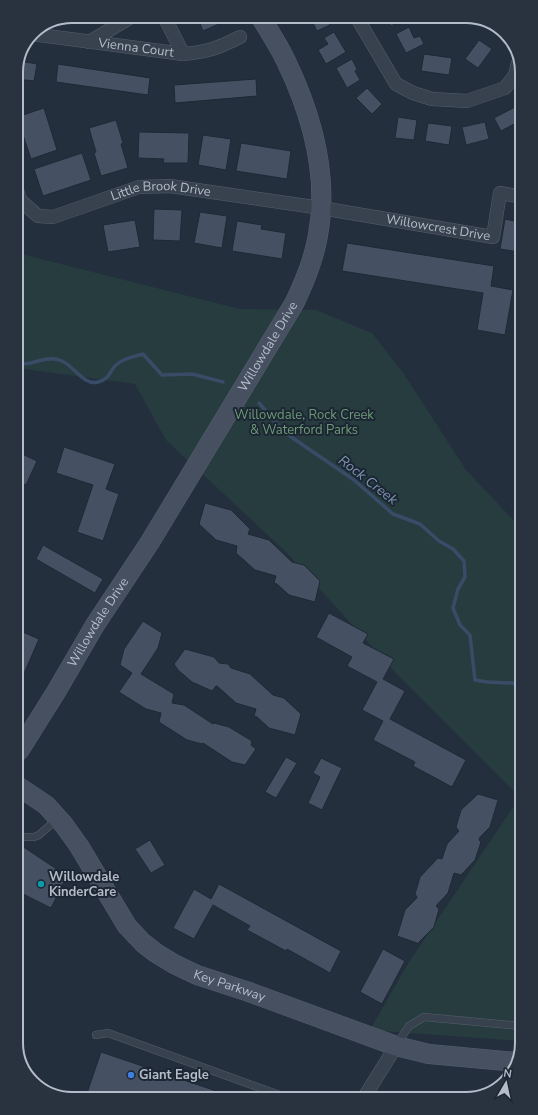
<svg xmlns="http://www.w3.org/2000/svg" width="538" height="1115" viewBox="0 0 538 1115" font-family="'Nunito Sans',sans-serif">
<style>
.green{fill:#263c3f}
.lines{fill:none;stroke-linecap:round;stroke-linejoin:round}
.stream{stroke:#394c67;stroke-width:3.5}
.building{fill:#455162;stroke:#1f2835}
.lane-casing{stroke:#565f6c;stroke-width:8}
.street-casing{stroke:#565f6c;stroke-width:14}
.secondary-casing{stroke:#565f6c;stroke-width:20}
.lane{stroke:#38414e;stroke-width:7}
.street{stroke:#38414e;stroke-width:13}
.secondary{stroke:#465061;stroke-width:19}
.culture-dot{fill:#0f9aa8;stroke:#1d2633;stroke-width:1.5}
.shop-dot{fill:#3f7fe0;stroke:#1d2633;stroke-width:1.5}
.labels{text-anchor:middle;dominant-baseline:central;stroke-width:4;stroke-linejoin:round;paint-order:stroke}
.street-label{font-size:13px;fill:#b4bcc9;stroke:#1d2633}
.park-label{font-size:13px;fill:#6b9a76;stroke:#1d2633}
.poi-label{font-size:13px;font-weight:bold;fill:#b4bcc9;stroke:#1d2633;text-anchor:start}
.water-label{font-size:14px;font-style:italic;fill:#7c92b1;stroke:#1d2633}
.rim{fill:none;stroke:#b4bcc9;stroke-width:2}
</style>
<rect width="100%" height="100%" fill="#242f3e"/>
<!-- green -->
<polygon class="green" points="17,253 240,309 316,310 372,333 404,374 466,470 520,527 522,1041 370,1030 409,962 520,797 395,672 286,552 166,440 135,384 17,368"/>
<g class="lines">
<!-- stream -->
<g class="stream">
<path d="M17,364C33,366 46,354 62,361C74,366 84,386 98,382C110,379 109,372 115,366C123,358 133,357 143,354L162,375L192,374L223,382"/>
<polyline points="259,403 284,432 354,480 393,514 420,524 439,541 453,549 464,561 465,577 458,589 453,608 460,625 470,635 475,680 487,682 513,683 520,688"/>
</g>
</g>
<!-- building -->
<g class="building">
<polygon points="197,16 216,16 219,24 203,31"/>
<polygon points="303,16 326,16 330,25 317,31 312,21 307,24"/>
<polygon points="385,16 404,16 406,18 391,26"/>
<polygon points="478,19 492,25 492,26 477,24"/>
<polygon points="409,27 414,38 420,36 424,44 406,53 396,34"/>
<polygon points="334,32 346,52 326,64 318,50 328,44 324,38"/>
<polygon points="479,40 492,49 478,68 465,59"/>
<polygon points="424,54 452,58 449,75 421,71"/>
<polygon points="352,59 357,69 355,71 360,80 347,88 336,68"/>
<polygon points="20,61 37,64 34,81 16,79 16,69"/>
<polygon points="58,64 150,78 148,95 56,82"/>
<polygon points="256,79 257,96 175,103 174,85"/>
<polygon points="367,88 382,104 372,114 356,98"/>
<polygon points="515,107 518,113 518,122 501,131 494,118"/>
<polygon points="44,108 57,150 31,159 17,117"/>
<polygon points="398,117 417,120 414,140 395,138"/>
<polygon points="116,120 123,143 121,144 128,168 101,176 94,153 96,152 89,128"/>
<polygon points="485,122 489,139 466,145 462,127"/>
<polygon points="428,123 452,126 449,145 425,141"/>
<polygon points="139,132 189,133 188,163 163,163 164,159 138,158"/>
<polygon points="203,135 231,139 226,170 198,165"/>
<polygon points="241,143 291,151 287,179 236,171"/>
<polygon points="82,153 91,180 43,196 34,169"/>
<polygon points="154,209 182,210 180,241 153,240"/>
<polygon points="200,212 227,216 222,248 194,243"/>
<polygon points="505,219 519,222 519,252 500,249"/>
<polygon points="135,220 140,247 108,252 103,225"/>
<polygon points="237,221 262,225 261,229 286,233 282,259 232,251"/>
<polygon points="347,243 494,266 491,286 513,290 505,335 477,330 483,293 342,271"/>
<polygon points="64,447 115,464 106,489 119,494 103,541 77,532 93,485 56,473"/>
<polygon points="18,452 37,461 26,485 18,481"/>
<polygon points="205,503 231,510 250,529 248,534 269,540 292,562 304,565 320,581 315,602 289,595 277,584 274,583 276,576 255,570 236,553 237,546 216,540 199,524"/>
<polygon points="43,545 103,579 95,593 36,559"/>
<polygon points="329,613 368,634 363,643 394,659 383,679 405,691 390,719 466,760 452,787 413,766 415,762 373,740 383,721 362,710 377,682 347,666 352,657 316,637"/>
<polygon points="143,621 162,633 158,648 141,674 174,694 172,703 184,705 213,724 214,723 229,727 252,741 251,745 256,749 245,765 232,762 203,743 202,744 187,740 159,722 161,713 146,709 119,692 132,673 120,665 124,649"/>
<polygon points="18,630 39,639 19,685"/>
<polygon points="185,649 214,657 219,663 228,664 231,668 250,674 273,695 284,698 301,714 295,735 269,728 257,717 254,716 256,709 236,703 217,686 216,686 212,691 192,682 178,670 174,664"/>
<polygon points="286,757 297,763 276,798 265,792"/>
<polygon points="321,758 342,768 322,810 308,803 320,777 313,773"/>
<polygon points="478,794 498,800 490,827 480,837 479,840 481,842 475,860 461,875 454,873 448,893 436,906 439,909 434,927 417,944 417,943 397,936 405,910 416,899 417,897 415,894 420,877 438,858 442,859 447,844 459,831 456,827 461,810"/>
<polygon points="150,840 165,865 151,873 135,849"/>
<polygon points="19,844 67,876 51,908 19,892"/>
<polygon points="219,884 341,951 330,973 287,949 286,951 247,930 250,926 213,905 194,939 173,928 194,889 211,899"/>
<polygon points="383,949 405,961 382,1004 360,992"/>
<polygon points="101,1052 234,1097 85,1099"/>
</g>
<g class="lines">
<!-- lane casing -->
<g class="lane-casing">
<g id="lane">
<polyline points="19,837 34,837 39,835 57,819"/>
<polyline points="96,1035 108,1033 285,1097"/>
<polyline points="397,1044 409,1026 424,1017 522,1026"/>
</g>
</g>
<!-- street casing -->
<g class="street-casing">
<g id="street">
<polyline points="164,16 183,54"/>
<polyline points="356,16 396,84 413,93 432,99 467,101 505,88 515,75 518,63"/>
<path id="s1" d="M32,34L183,54C208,52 218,48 240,37"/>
<polyline points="89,42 133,16"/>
<path id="s2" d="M17,190L20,200L38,216L53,217L139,187L170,186L321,208L493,237L500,193L518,196"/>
<polyline points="365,1096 396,1046"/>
</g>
</g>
<!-- secondary casing -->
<g class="secondary-casing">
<g id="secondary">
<path id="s3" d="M19,751L56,692L95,625L150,542L295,302C305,280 314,259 318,235C329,175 312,115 286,61C279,46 269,31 260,16"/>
<path id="s4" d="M19,787L46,805L64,825L79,846L127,926L143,943L156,953L174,964L197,975L249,992L396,1046L429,1054L516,1062"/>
</g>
</g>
<!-- lane -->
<use href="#lane" class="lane"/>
<!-- street -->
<use href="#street" class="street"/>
<!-- secondary -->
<use href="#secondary" class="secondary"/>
</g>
<!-- markers -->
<circle class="culture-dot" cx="41" cy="884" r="4"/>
<circle class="shop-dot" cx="131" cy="1075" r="4"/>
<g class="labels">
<!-- street labels -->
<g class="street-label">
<text stroke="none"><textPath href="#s1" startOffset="105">Vienna Court</textPath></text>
<text stroke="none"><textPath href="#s2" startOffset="162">Little Brook Drive</textPath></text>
<text stroke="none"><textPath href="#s2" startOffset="443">Willowcrest Drive</textPath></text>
<text stroke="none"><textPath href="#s3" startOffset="475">Willowdale Drive</textPath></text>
<text stroke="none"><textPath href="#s3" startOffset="151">Willowdale Drive</textPath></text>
<text stroke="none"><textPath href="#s4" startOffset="299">Key Parkway</textPath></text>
</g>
<!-- park labels -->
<g class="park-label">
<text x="304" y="415">Willowdale, Rock Creek<tspan x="304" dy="15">&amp; Waterford Parks</tspan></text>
</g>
<!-- poi labels -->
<g class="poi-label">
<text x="49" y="877">Willowdale<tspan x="49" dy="15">KinderCare</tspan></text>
<text x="139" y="1075">Giant Eagle</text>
</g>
<!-- water labels -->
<g class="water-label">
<text transform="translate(368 480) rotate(38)">Rock Creek</text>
</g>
</g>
<!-- crop -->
<path d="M0 0H538V1115H0ZM72 23H466A49 49 0 0 1 515 72V1043A49 49 0 0 1 466 1092H72A49 49 0 0 1 23 1043V72A49 49 0 0 1 72 23Z" fill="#29323f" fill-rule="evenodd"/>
<path class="rim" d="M72 23H466A49 49 0 0 1 515 72V1043A49 49 0 0 1 466 1092H72A49 49 0 0 1 23 1043V72A49 49 0 0 1 72 23Z"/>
<!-- north arrow -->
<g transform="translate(506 1083) rotate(9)" stroke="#1d2633" stroke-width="3" paint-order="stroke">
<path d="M0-3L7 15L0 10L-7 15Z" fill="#b4bcc9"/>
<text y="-6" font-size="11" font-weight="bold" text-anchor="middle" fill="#b4bcc9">N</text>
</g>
</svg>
